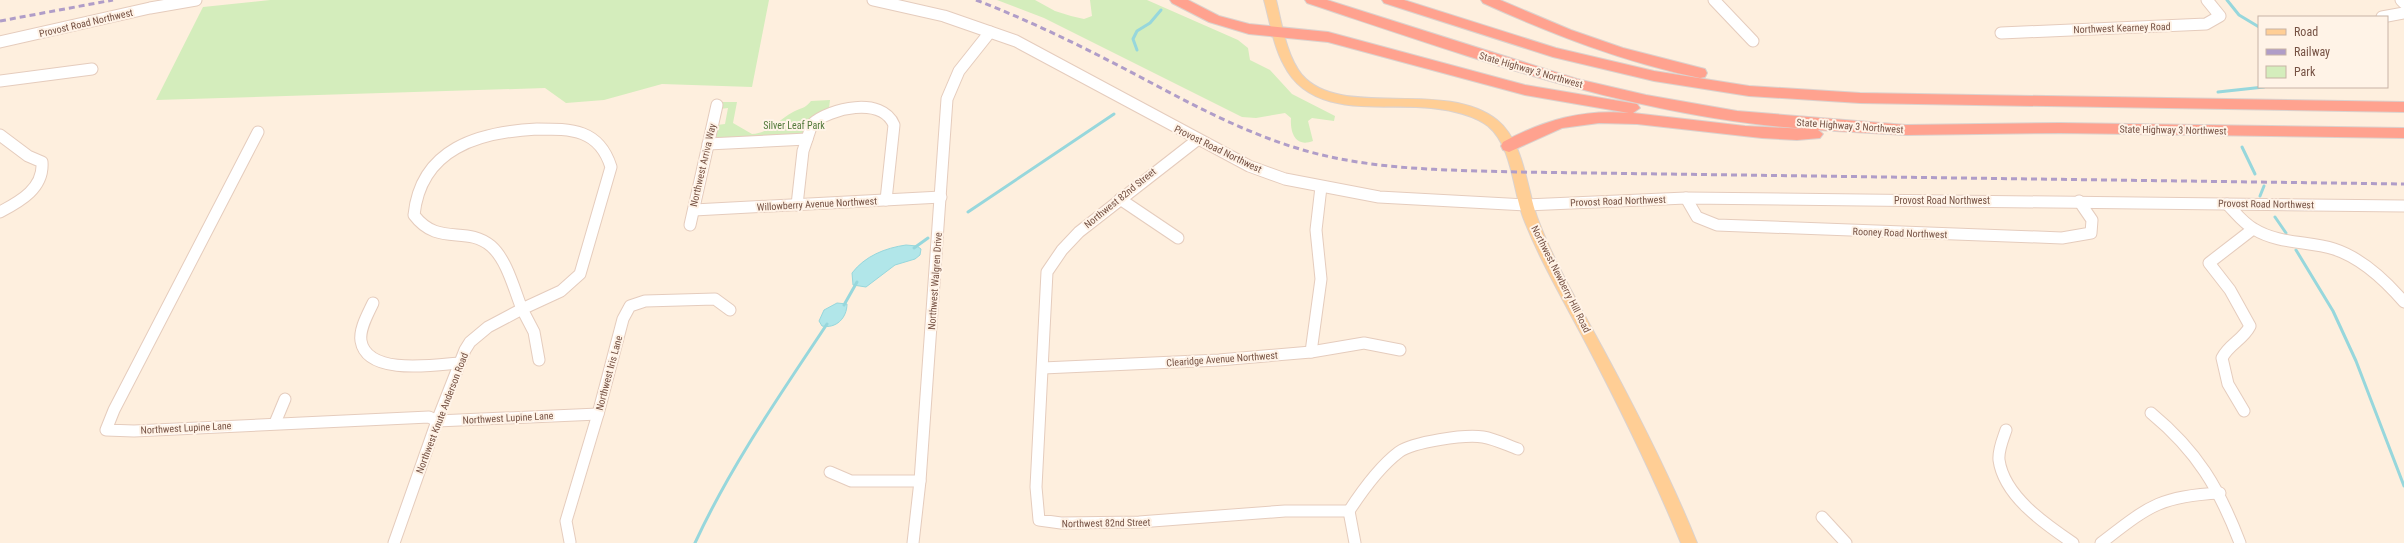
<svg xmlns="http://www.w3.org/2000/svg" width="2404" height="543" viewBox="0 0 2404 543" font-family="'Roboto Condensed',sans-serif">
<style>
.green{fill:#d4edbc}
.water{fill:#b1e6e9;stroke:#97d7dc}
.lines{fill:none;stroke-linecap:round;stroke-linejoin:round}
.stream{stroke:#97d7dc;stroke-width:3}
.minor-casing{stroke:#e5ccbd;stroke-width:13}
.major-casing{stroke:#dbd2ce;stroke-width:2}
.highway-casing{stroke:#dbd2ce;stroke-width:2}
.minor{stroke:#fff;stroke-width:11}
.major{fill:#ffce95;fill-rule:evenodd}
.highway{fill:#ffa28f;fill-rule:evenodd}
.rail{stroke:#b09dc8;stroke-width:3;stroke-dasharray:6 4;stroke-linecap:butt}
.labels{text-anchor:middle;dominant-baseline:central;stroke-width:4;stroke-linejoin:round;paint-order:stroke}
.street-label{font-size:10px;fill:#765244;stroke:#fff3e7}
.park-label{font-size:10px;fill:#517839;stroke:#fff3e7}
</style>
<rect width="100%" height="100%" fill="#feefde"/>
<!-- green -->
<g class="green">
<polygon points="270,0 769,0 752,87 662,84 604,100 566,103 545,88 156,100 203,7"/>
<path d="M997,0H1035L1055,11L1071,16L1084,19L1092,16L1090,0H1147L1238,40L1248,48L1250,60L1270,70L1292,94L1335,116L1334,121L1312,118L1308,121L1313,141C1295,148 1290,132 1291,118L1285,113L1256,118L1242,117L1044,18Z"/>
<path d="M830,100L829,108L800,136L717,139L715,137L717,125L725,124L728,108L720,109L722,102H737L733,123L752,134C770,133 778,120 793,112C800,108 805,109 811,101Z"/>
</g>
<!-- water -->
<g class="water">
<path d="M906,245L917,246L921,249L920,255L915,259L895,265L866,287L853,285L852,273C865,256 885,248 906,245Z"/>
<path d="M837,303L847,304C847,318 836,329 822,326L819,321L824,310Z"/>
</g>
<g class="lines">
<!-- stream -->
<g class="stream">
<polyline points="2227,0 2239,15 2259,27"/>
<polyline points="1137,50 1133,39 1137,31 1150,23 1161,10"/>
<polyline points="2218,92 2264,87"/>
<polyline points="2242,147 2255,174"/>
<polyline points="2260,196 2264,186"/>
<polyline points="968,212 1114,114"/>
<polyline points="2275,217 2286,233"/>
<polyline points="914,248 928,238"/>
<polyline points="2296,250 2333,311 2356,361 2404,486"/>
<polyline points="844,305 857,282"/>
<path d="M695,543C731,465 780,395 827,324"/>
</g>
<!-- minor casing -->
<g class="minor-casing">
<g id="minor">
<polyline points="873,0 944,16 1016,41 1249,166 1285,179 1379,197 1526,205 1686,198 2404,206"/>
<polyline points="1714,0 1753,41"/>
<polyline points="2401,0 2404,3"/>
<polyline points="2382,17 2404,13"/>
<polyline points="2001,33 2206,24 2220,16 2207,0"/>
<polyline points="0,42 150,8 196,0"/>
<polyline points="0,81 92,69"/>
<path d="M537,129C572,129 599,129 611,167L580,274L561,291L522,309C514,289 507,260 491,246C466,225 438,247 414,215C421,148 479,132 537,129Z"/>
<polyline points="258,132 114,410 106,430 134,431 429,417 437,421 598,414"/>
<path d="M0,135L28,156L42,162C44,188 21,201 0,212"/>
<polyline points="1197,140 1079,232 1062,250 1047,272 1036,487 1039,520 1061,523 1139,522 1285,511 1349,511"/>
<polyline points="708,144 807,139"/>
<polyline points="1686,198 1697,217 1717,225 2062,238 2091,233 2092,220 2079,201"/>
<polyline points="1120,199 1178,238"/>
<path d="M2227,204C2236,213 2243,223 2254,229C2278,244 2308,241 2334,249C2362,258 2385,280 2404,302"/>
<path d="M797,205L803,151L812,124C830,108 882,96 894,125L886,200"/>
<polyline points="694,210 941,197"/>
<polyline points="690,225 717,105"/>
<path d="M373,303C368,314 359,329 361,341C367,376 435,365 459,363"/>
<polyline points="1311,352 1321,279 1316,230 1321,187"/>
<polyline points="1043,368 1219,360 1311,352 1364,343 1400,350"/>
<path d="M2244,411L2228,384L2222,358C2229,344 2243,340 2250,326L2230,290L2209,263L2253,229"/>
<path d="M2151,413C2197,451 2219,488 2240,543"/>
<polyline points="275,423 285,399"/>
<path d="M2006,430C2003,439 1998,450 1999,460C2004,496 2045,524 2073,543"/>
<polyline points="830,472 851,481 920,481"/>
<path d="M1349,511C1362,491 1379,467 1399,452C1413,442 1465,434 1483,437C1495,439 1507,445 1518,449"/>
<polyline points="1349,511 1355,543"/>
<polyline points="1822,517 1846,543"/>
<polyline points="570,542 566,521 598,414 623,319 630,306 645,301 715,299 730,310"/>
<polyline points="394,543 437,421 465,350 470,342 488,327 522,309 534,332 539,360"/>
<polyline points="913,543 920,481 947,99 959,71 990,32"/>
<path d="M2101,543C2148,507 2159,496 2220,493"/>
</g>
</g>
<!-- major casing -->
<g class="major-casing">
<path id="major" d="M1264,0H1276C1282,24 1286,55 1302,75C1341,120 1444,78 1497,120C1524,142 1526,186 1537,217C1554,263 1580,306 1603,349C1637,412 1670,476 1697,543H1681C1653,475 1621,410 1587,345C1565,303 1540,261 1523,217C1513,189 1512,146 1488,126C1472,114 1450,110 1431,108C1381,103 1311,119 1284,65C1273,45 1270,21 1264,0Z"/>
</g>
<!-- highway casing -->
<g class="highway-casing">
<g id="highway">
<path d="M1170,0H1188L1219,16L1249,24L1328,32L1525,85L1637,104L1640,108L1633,113L1745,126L1806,129C1634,117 1470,57 1307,3L1305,0H1327L1577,79L1646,95L1737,111L1906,125L2060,123L2404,128V138L2060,133L1906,135L1818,130L1823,134L1820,138L1797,140L1762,138L1637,124L1599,123L1562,128L1509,152L1503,150L1501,146L1503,142C1544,120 1583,109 1629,113L1525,95L1328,42L1249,34L1209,22L1172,3Z"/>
<polygon points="1382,0 1404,0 1556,48 1654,71 1749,86 1860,93 2404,102 2404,112 1860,103 1749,96 1654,81 1553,57 1384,3"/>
<path d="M1481,0H1500L1571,30L1623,48L1705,69L1707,73L1705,77L1700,78C1624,62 1554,35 1483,3Z"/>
</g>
</g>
<!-- minor -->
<use href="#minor" class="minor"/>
<!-- major -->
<use href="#major" class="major"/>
<!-- highway -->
<use href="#highway" class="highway"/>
<!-- rail -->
<g class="rail">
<path d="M976,0C1028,20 1077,44 1127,70C1184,100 1241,132 1303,150C1372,170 1445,170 1516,172L2404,184"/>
<polyline points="0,21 113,0"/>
</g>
</g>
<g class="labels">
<!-- street labels -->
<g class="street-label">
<text transform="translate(86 23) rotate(-13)">Provost Road Northwest</text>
<text transform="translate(2122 28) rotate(-2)">Northwest Kearney Road</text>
<text transform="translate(1531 70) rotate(16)">State Highway 3 Northwest</text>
<text transform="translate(1850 126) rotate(4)">State Highway 3 Northwest</text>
<text transform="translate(2173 130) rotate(1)">State Highway 3 Northwest</text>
<text transform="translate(1218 149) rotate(26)">Provost Road Northwest</text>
<text transform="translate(703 165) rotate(-77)">Northwest Arriva Way</text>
<text transform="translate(1120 198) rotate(-39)">Northwest 82nd Street</text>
<text x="1942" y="200">Provost Road Northwest</text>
<text transform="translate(1618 201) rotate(-2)">Provost Road Northwest</text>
<text transform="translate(817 204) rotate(-3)">Willowberry Avenue Northwest</text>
<text transform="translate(2266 204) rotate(1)">Provost Road Northwest</text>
<text transform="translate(1900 233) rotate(2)">Rooney Road Northwest</text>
<text transform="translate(1561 279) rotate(63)">Northwest Newberry Hill Road</text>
<text transform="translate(935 281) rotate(-86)">Northwest Walgren Drive</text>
<text transform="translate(1222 359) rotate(-4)">Clearidge Avenue Northwest</text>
<text transform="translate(609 373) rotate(-75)">Northwest Iris Lane</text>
<text transform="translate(442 413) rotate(-69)">Northwest Knute Anderson Road</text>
<text transform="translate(508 418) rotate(-3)">Northwest Lupine Lane</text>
<text transform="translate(186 428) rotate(-3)">Northwest Lupine Lane</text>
<text transform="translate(1106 523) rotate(-1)">Northwest 82nd Street</text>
</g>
<!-- park labels -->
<g class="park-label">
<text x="794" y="125">Silver Leaf Park</text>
</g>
</g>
<!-- legend -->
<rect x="2258" y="16" width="130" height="72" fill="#fff3e7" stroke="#c8b3a6"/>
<rect x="2266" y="29" width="20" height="6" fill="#ffce95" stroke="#c8b3a6"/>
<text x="2294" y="36" font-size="12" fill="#765244">Road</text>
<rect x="2266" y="49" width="20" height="6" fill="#b09dc8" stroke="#c8b3a6"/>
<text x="2294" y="56" font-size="12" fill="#765244">Railway</text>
<rect x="2266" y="66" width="20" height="12" fill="#d4edbc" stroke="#c8b3a6"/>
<text x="2294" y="76" font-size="12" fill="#765244">Park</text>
</svg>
